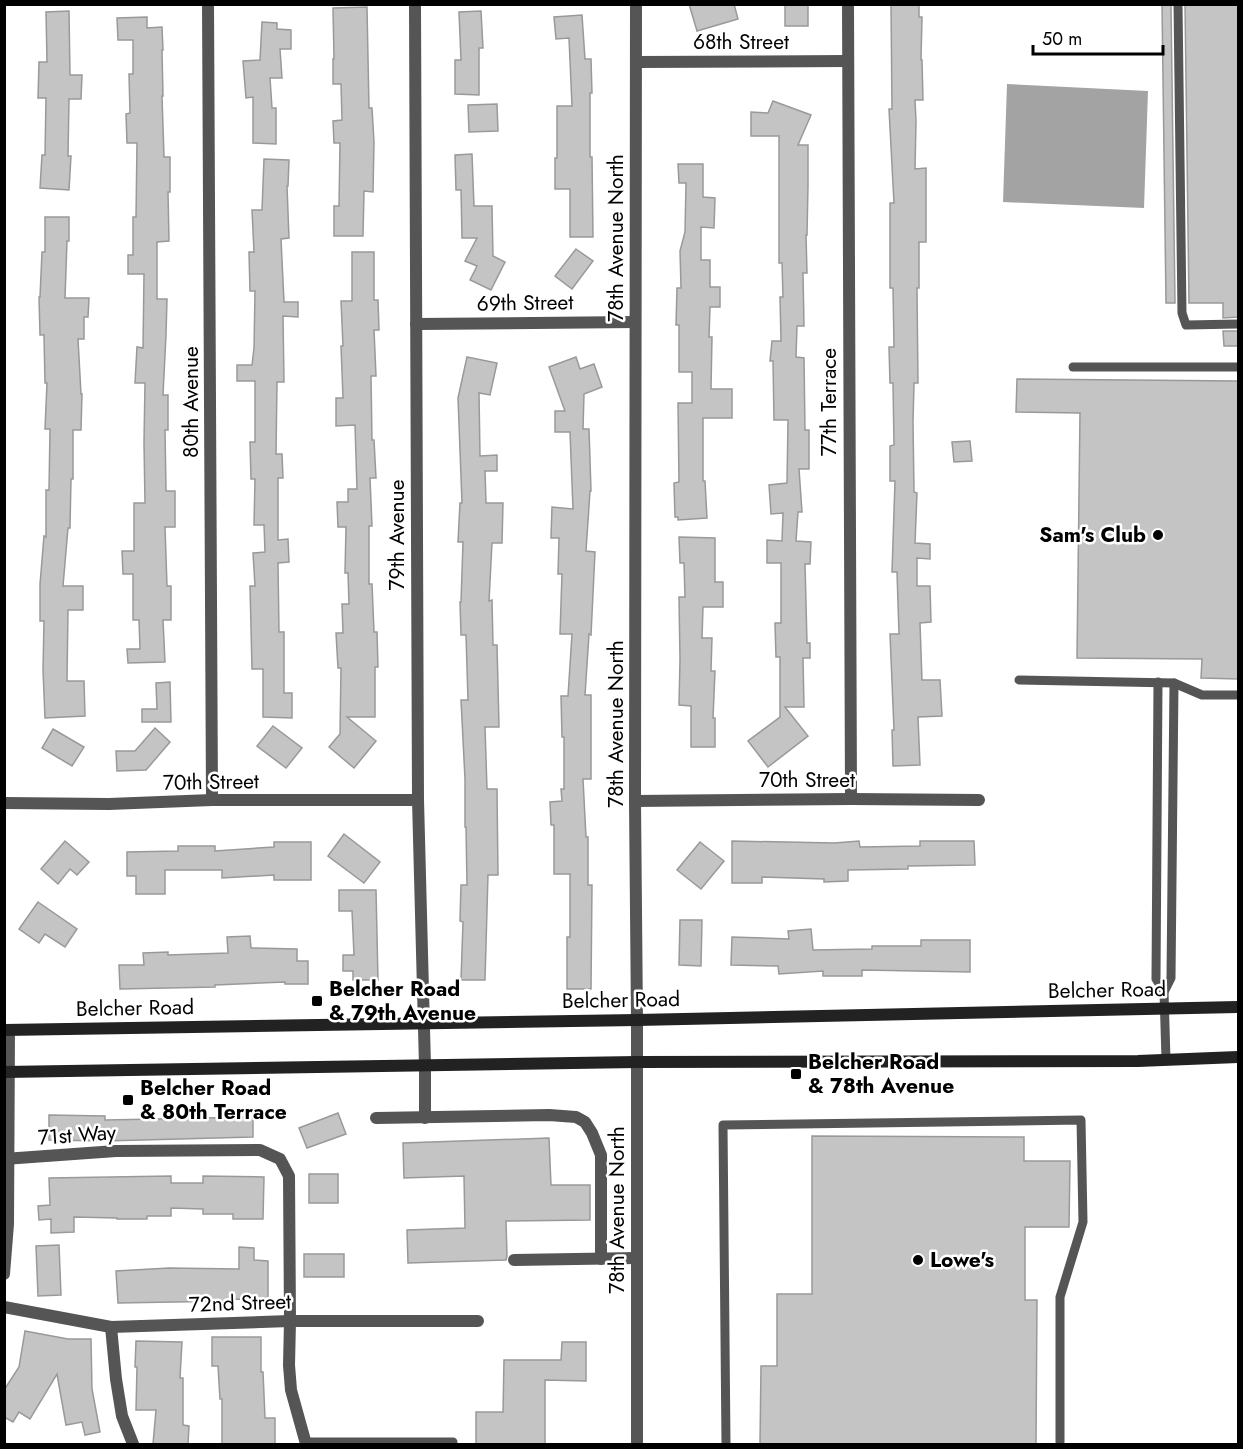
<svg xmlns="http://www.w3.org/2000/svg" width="1243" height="1449" viewBox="0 0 1243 1449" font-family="Jost,sans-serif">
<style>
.water{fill:#a3a3a3}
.building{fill:#c4c4c4;stroke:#999;stroke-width:1.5}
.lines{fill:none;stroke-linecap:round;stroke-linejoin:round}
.service{stroke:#555;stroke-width:9}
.minor{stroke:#555;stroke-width:12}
.tertiary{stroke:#555;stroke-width:12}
.secondary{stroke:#222;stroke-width:12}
.poi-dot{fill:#000;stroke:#fff;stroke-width:2}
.labels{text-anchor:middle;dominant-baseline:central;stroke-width:5;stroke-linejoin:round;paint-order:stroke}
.street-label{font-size:21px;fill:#000;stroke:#fff}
.poi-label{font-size:21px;font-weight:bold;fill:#000;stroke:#fff;text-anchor:start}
</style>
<rect width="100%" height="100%" fill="#fff"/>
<!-- water -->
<polygon class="water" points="1007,84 1148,91 1144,208 1003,202"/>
<!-- building -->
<g class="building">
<polygon points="689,4 734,4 738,19 697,31"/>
<rect x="785" y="4" width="23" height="22"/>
<polygon points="891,4 919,4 919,17 922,17 921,60 922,60 923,100 915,100 916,121 915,169 926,168 926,242 919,242 919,288 917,288 918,383 914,383 913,422 914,492 917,493 915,543 930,544 930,559 917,558 917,586 930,586 931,622 920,623 922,680 940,680 942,716 918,717 920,765 893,766 892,730 894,730 890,634 899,634 897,572 892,572 895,481 890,481 890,446 894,445 893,383 890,383 889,347 894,347 893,288 890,288 890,203 894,203 889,109 892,109"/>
<polygon points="1162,4 1171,4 1175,303 1166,303"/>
<polygon points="1185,4 1239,4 1239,317 1223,318 1223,303 1189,303"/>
<polygon points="367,7 369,108 372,108 374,142 373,192 364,191 363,236 334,236 334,206 339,206 340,143 334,143 333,121 342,120 341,84 333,84 333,59 334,59 333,8"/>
<polygon points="69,11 70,75 82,75 81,99 69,99 68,156 71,156 69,190 40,188 42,155 45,155 46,98 38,98 39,62 47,62 46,12"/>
<polygon points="481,11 483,48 479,48 479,95 455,94 455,60 461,60 459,12"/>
<polygon points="582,15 585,59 591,59 592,93 590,93 590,157 592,157 593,237 570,237 570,189 555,189 555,158 557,158 557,106 572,106 569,38 556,39 554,17"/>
<polygon points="147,17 147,28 162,27 163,50 162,50 163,96 162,96 164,157 170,157 170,192 168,192 169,241 157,242 157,299 167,299 166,335 163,395 168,395 168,430 165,430 166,491 175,491 175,527 165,527 167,586 171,586 171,620 163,620 165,662 128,663 127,649 140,649 139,620 133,620 133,574 123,574 122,551 134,551 134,503 145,503 144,443 145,383 135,383 137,347 143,348 144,274 128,274 128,255 133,255 133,217 136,217 137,143 127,143 126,114 130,113 129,74 133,74 133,40 118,40 117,18"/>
<polygon points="262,22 277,23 277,29 291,30 291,49 280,49 282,78 270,78 272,108 276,108 276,144 253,143 253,97 246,98 243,61 260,60"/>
<polygon points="773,101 811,115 798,145 808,145 808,185 807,235 806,235 807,273 803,273 804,326 797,326 796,357 804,358 805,430 809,430 809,469 799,469 802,512 798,512 796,541 811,542 810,564 805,564 807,643 810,643 810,658 803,658 804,707 785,707 808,736 768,767 748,741 780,717 780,657 776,657 775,623 781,623 781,563 767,563 767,540 782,541 783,513 771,514 769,485 787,483 788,420 774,420 773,361 770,361 772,341 781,341 780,297 783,297 782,263 779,263 779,136 751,136 751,112 768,113"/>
<polygon points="497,104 498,131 469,132 468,105"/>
<polygon points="472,154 474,206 492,206 493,256 505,262 491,290 470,280 477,266 465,261 477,238 462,238 461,190 456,190 455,155"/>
<polygon points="264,159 289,160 288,186 287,186 289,238 281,239 284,302 298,302 298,317 283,316 284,382 277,382 276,454 282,454 283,478 278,478 278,540 288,539 289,562 278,563 279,632 284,632 284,693 292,693 292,718 263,717 263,669 252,669 250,586 255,586 253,553 265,552 264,525 254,525 255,479 251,479 250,442 255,442 255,381 237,381 237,365 252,365 254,348 255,291 250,291 249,252 254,252 252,210 262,210"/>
<polygon points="678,164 703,164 703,197 715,198 714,228 701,227 701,260 710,260 710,287 720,287 720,307 710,307 709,337 712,337 711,389 732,389 732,418 703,418 703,481 705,481 707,518 678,520 678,517 675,517 674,483 679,482 678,403 692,403 692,372 679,372 679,325 676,325 677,288 681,288 680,251 685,232 686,183 679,183"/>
<polygon points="45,217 69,217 69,241 67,241 65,298 89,298 88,317 84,317 84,339 78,339 81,394 82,394 81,430 73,430 73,479 71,479 70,528 68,528 63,586 83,586 83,610 68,610 67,681 84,681 85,716 45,718 43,670 44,621 40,621 40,584 44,536 46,537 46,490 49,490 50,429 45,429 47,383 45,383 44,335 40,335 39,297 40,297 42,252 45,252"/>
<polygon points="576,249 593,261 572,289 555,276"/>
<polygon points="352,252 374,252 374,300 378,300 379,330 374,330 376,376 371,376 372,440 374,440 376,478 370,478 372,526 369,526 369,584 372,584 374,632 377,632 378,667 375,667 375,717 347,717 376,741 354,768 329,747 340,734 341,668 338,668 336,633 343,633 342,604 349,604 348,573 345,573 346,527 338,527 337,502 348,502 348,489 357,489 355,425 336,426 336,398 343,398 341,346 343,346 341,301 352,301"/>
<polygon points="1223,331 1239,331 1239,346 1224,346"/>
<polygon points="467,357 497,363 490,395 479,393 480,456 497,455 497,471 485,471 486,503 503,503 502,543 492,543 489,601 492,600 493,645 497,645 499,727 485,727 487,789 497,789 498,875 488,875 485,980 461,980 463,922 460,921 461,885 467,885 466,827 465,827 465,779 461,700 468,700 466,635 461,635 460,602 461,602 463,542 458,542 460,503 462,503 458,398"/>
<polygon points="576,357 580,369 594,364 602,387 584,394 583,429 589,429 591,491 590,491 586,551 595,552 591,635 589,634 585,695 591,695 591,779 583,779 586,837 588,837 588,885 592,885 591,989 567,989 567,937 570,937 570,874 554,874 554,825 551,825 550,802 562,801 561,789 564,789 564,737 562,737 561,696 568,696 572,634 560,634 562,574 558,574 559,538 551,538 552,507 573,509 570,432 555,432 555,411 565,411 549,367"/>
<polygon points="1017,379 1239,381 1239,679 1201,678 1202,659 1077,658 1080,413 1016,412"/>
<polygon points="970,441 972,461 954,462 952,442"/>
<polygon points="679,537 715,538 715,582 723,582 723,607 703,607 702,638 712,638 711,671 715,671 713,718 715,718 715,747 691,747 691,706 679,705 680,659 679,597 685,597 684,563 680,563"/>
<polygon points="170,682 171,722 142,722 142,709 157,709 156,683"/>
<polygon points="273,726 302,748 286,768 257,746"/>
<polygon points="155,728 170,742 146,770 117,771 116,751 135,751"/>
<polygon points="53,729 84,747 72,766 42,748"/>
<polygon points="344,834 380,862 364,883 328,856"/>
<polygon points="65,841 89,862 77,875 70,869 58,884 41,869"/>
<polygon points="732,841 834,843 859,841 860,847 920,846 920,841 974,841 975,865 908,866 908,869 848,870 848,881 824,882 824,879 762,877 762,883 732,883"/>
<polygon points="274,842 311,842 311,880 274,880 274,875 222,878 222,870 165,870 165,894 136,894 136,876 127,876 127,852 178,851 178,846 215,846 215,851 274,847"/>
<polygon points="700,842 724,861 701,889 677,870"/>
<polygon points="339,890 376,890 378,980 353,980 353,971 343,971 343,955 354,955 352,911 339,911"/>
<polygon points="38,902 77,929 65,947 45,934 39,943 19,929"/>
<polygon points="680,920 702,920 701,966 679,965"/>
<polygon points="811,929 813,950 872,949 872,946 921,946 921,940 970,940 970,972 862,970 862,976 823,976 823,971 779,974 778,966 731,965 732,937 789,939 788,931"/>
<polygon points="250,936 251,948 297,949 297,961 308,961 308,984 285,984 285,982 215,985 215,987 120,989 119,965 144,965 143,953 168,952 168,955 228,953 227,937"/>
<polygon points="338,1113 346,1134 307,1148 299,1128"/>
<polygon points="49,1115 105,1116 105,1120 253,1117 253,1137 105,1141 49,1140"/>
<polygon points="812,1136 1024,1137 1024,1161 1070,1161 1069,1227 1025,1227 1025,1300 1037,1300 1036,1444 760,1444 761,1366 777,1366 777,1294 812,1294"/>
<polygon points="549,1138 551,1185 590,1185 590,1220 506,1221 507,1256 506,1260 408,1263 407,1230 465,1228 464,1176 404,1178 403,1143"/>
<rect x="309" y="1174" width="29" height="29"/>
<polygon points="171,1176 171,1183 203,1183 203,1176 264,1177 263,1219 233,1219 233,1214 203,1214 203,1209 171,1208 171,1216 147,1216 147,1219 117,1219 117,1218 74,1217 74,1232 51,1233 51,1219 39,1220 38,1206 50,1205 49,1178"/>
<polygon points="59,1245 61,1295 38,1296 36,1246"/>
<polygon points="239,1247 254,1248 254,1260 268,1261 268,1300 231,1299 231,1301 118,1303 116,1271 169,1268 239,1269"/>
<rect x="304" y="1254" width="40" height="23"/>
<polygon points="25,1331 68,1339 91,1339 92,1389 100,1432 85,1435 82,1422 66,1425 57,1374 30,1419 19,1412 13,1422 4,1417 4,1390 19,1367"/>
<polygon points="212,1337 261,1337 261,1372 263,1372 265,1418 275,1418 275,1444 222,1444 222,1399 220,1399 218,1366 212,1366"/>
<polygon points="136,1341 182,1342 180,1378 183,1378 183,1425 189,1426 188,1444 153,1444 156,1410 136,1410 137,1367 135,1367"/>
<polygon points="562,1342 586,1342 586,1381 545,1380 545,1444 476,1444 476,1412 503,1412 504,1360 561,1360"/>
</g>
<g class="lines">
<!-- service -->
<g class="service">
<polyline points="1178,4 1182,313 1186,325 1238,324"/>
<polyline points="1073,367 1238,367"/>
<polyline points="1019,680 1174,683 1202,695 1238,695"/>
<polyline points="1158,682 1156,979 1164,992"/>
<polyline points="1166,1060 1164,992 1171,978 1174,683"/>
<polyline points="305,1442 453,1442"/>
<polyline points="726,1444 723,1125 1081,1120 1083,1222 1060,1297 1060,1444"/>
</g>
<!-- minor -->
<g class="minor">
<polyline points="208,4 212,800"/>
<polyline points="415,4 418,800 425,1066 425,1118"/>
<polyline points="848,4 851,799"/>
<polyline points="636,62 847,61"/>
<polyline points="416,324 635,322"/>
<polyline points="635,801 851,799 979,800"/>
<polyline points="4,803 109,804 212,800 418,800"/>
<polyline points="376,1118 549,1115 576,1117 585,1122 592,1133 601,1155 601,1259"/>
<polyline points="4,1159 116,1151 260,1150 280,1159 289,1176 290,1321 289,1365 291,1390 306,1444"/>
<polyline points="514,1260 637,1258"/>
<polyline points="4,1274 8,1224 9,1030"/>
<polyline points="4,1307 111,1327 290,1321 478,1321"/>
<polyline points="111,1327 116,1379 122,1416 133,1444"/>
</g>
<!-- tertiary -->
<polyline class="tertiary" points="636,4 635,801 637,1020 637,1444"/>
<!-- secondary -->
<g class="secondary">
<polyline points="4,1030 637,1020 1238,1007"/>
<polyline points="4,1072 637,1062 1138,1061 1238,1057"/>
</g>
</g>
<!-- markers -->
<g class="poi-dot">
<circle cx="1158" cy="535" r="6"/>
<rect x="311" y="995" width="12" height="12" rx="3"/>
<rect x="790" y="1068" width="12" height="12" rx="3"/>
<rect x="122" y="1094" width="12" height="12" rx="3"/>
<circle cx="918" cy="1260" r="6"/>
</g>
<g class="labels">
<!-- street labels -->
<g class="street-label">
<text x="741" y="42">68th Street</text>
<text transform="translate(616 238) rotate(-90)">78th Avenue North</text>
<text transform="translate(525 303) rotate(-1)">69th Street</text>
<text transform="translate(191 402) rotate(-90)">80th Avenue</text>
<text transform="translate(829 402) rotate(-90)">77th Terrace</text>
<text transform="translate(397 535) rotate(-90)">79th Avenue</text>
<text transform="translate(616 724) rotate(-90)">78th Avenue North</text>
<text x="807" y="780">70th Street</text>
<text transform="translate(211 782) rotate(-1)">70th Street</text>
<text transform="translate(1107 990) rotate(-1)">Belcher Road</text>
<text transform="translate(621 1000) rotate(-1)">Belcher Road</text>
<text transform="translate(135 1008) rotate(-1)">Belcher Road</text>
<text transform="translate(77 1135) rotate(-4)">71st Way</text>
<text transform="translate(617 1210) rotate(-90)">78th Avenue North</text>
<text transform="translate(240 1303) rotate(-2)">72nd Street</text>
</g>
<!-- poi labels -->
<g class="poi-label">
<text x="1146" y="535" text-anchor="end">Sam's Club</text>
<text x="329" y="989">Belcher Road<tspan x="329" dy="24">&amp; 79th Avenue</tspan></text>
<text x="808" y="1062">Belcher Road<tspan x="808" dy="24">&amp; 78th Avenue</tspan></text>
<text x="140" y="1088">Belcher Road<tspan x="140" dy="24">&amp; 80th Terrace</tspan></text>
<text x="930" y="1260">Lowe's</text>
</g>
</g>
<!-- border -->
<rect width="1243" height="1449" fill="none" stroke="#000000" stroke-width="12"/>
<!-- scale -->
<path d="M1033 45v9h130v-9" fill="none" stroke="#000000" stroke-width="3"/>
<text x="1042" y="45" font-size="18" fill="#000000" stroke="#ffffff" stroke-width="4.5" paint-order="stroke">50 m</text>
</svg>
